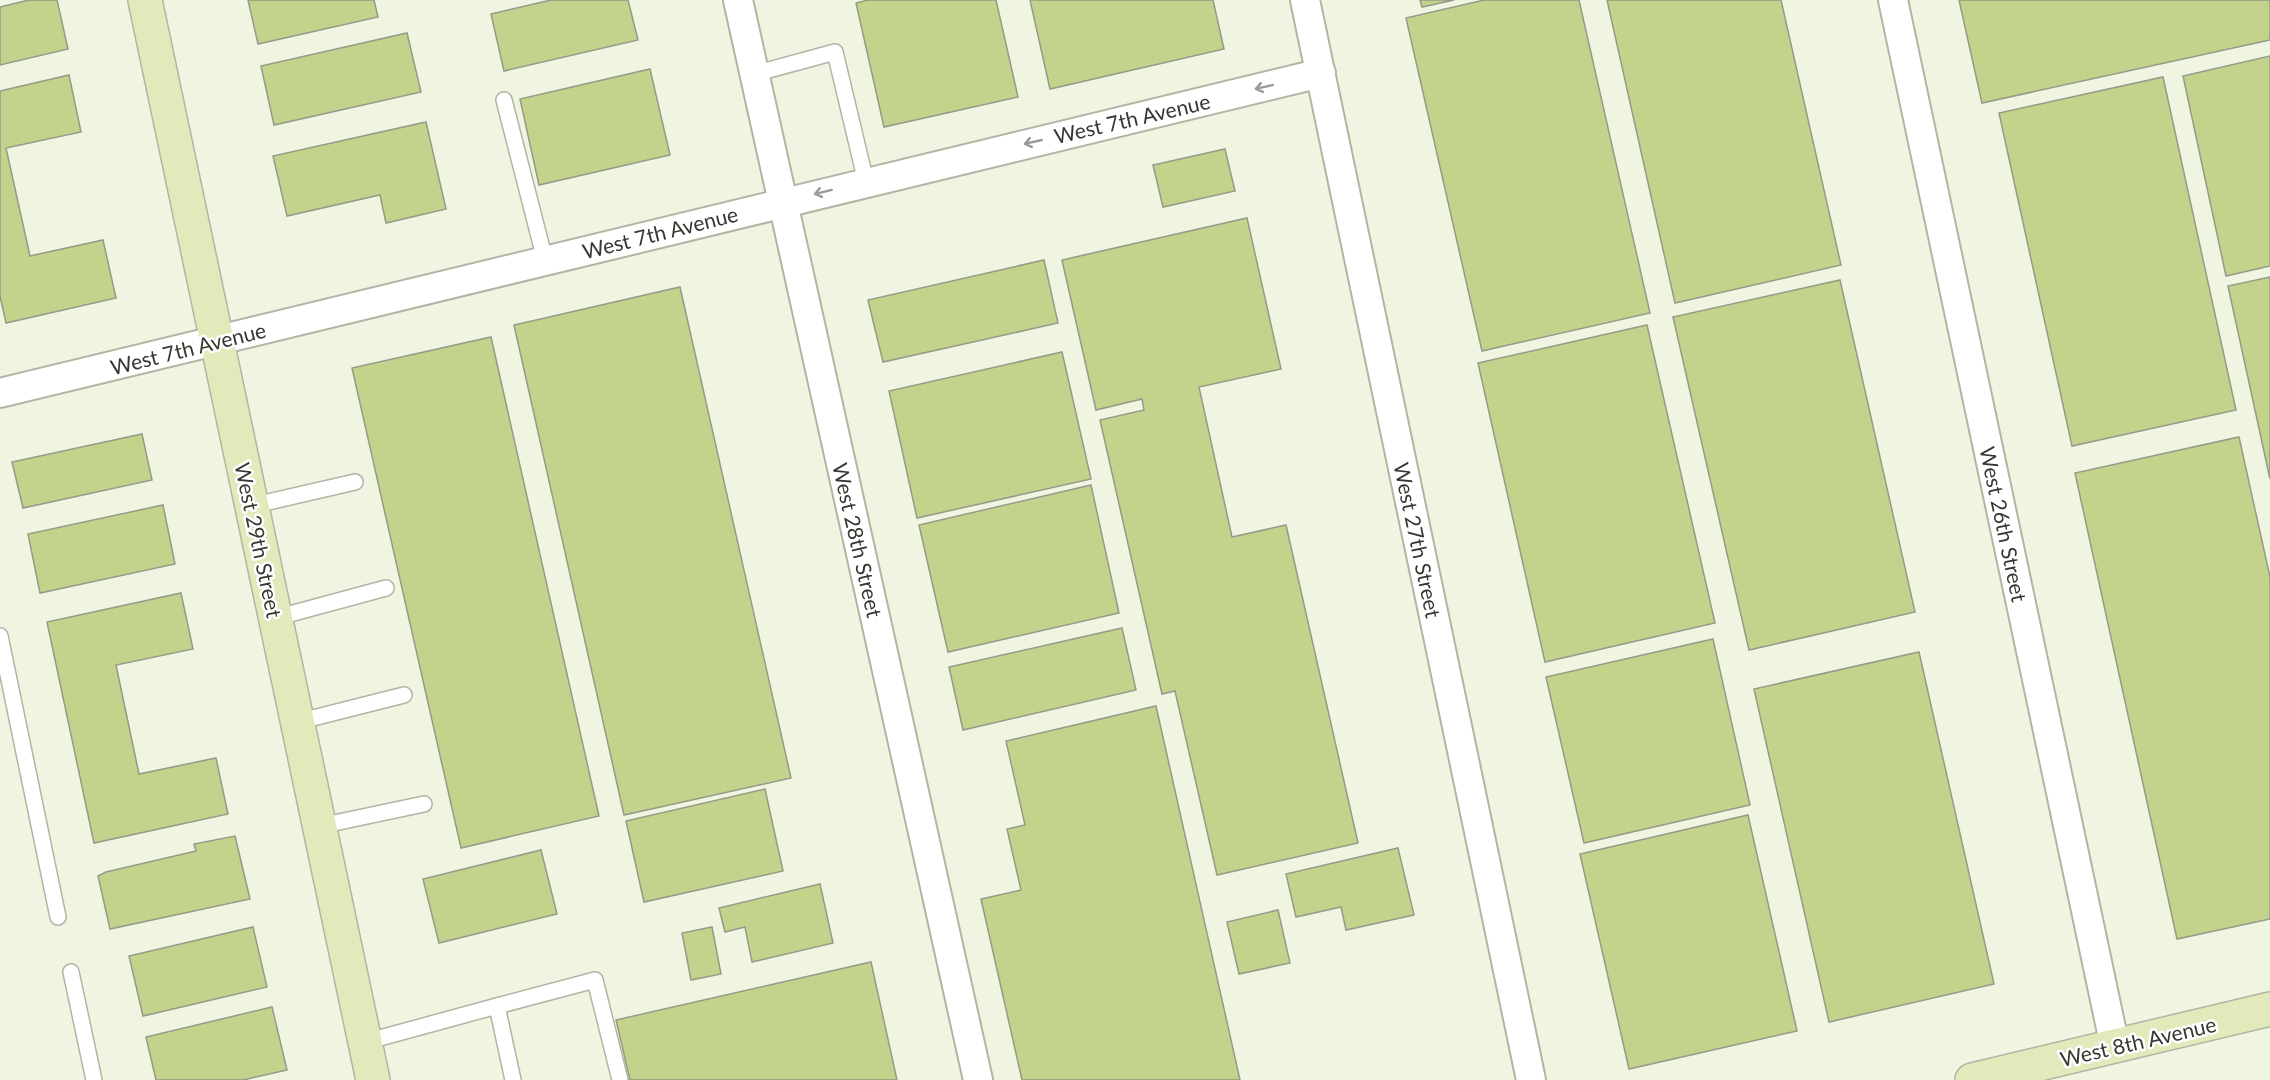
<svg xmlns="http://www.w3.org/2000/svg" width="2270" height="1080" viewBox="0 0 2270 1080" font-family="Lato,sans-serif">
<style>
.building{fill:#c3d38b;stroke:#969a88;stroke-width:1.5}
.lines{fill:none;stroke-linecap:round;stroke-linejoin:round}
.lane-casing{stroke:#b1b5a3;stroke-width:18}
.street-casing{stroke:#b1b5a3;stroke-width:32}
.secondary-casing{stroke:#b1b5a3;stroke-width:36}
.lane{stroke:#fff;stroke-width:15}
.street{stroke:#fff;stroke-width:28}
.secondary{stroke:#e2e9bb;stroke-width:33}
.oneway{stroke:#9a9b98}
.labels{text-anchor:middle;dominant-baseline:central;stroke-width:5;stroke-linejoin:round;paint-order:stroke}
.street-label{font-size:21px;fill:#353730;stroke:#fff}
</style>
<rect width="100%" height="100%" fill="#f0f5e1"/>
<!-- building -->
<g class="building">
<polygon points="29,0 57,0 68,49 0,65 0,7"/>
<polygon points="248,0 374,0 378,17 258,44"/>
<polygon points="551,0 628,0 638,40 504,71 491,14"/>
<polygon points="868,0 996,0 1018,97 884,127 856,3"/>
<polygon points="1030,0 1213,0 1224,49 1050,89"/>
<polygon points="1420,0 1454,0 1422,7"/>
<polygon points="1484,0 1579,0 1650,313 1482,351 1406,18"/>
<polygon points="1607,0 1781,0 1841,265 1675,303"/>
<polygon points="1959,0 2270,0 2270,40 1982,103"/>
<polygon points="407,33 421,92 274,125 261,66"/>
<polygon points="2270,56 2270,266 2226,276 2183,76"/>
<polygon points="650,69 670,155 539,185 520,99"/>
<polygon points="69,75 81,132 6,148 30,256 103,240 116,298 6,323 0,296 0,91"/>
<polygon points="2163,77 2236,410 2072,446 1999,113"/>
<polygon points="426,122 446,209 386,223 380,195 287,216 273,156"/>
<polygon points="1225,149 1235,191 1163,207 1153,165"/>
<polygon points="1247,218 1281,369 1199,387 1232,537 1286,525 1358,843 1217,875 1175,691 1162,694 1100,420 1144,410 1142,399 1096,410 1062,260"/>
<polygon points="1044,260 1058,323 883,362 868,300"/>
<polygon points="2270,277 2270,479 2228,286"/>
<polygon points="1840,280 1915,612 1749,650 1673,317"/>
<polygon points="680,287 791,778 624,815 514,325"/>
<polygon points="1647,325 1715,623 1545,662 1478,363"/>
<polygon points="491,337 599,816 461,848 352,368"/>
<polygon points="1062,352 1091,479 917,518 889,391"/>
<polygon points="142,434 152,480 23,508 12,462"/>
<polygon points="2239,437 2270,577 2270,919 2177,939 2075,473"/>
<polygon points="1091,485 1119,613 948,652 919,525"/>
<polygon points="163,505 175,564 40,593 28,534"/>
<polygon points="181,593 193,649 116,665 139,774 216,758 228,814 94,843 47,622"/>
<polygon points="1122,628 1136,690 963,730 949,667"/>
<polygon points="1713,639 1750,805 1584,843 1546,677"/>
<polygon points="1919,652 1994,984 1829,1022 1754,689"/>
<polygon points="1156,706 1240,1080 1022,1080 981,899 1021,890 1007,829 1025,825 1006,741"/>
<polygon points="765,789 783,871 644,902 626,821"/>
<polygon points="1748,815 1797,1031 1629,1069 1580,854"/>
<polygon points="235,836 250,899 110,929 98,876 106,872 196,851 194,844"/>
<polygon points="1398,848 1414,915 1346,930 1341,907 1296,917 1286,874"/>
<polygon points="541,850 557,914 439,943 423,879"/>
<polygon points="820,884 833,943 752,962 745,927 725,932 719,908"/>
<polygon points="1278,910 1290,963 1239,974 1227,922"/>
<polygon points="253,927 267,987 143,1016 129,956"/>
<polygon points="712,927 721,974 691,980 682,933"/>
<polygon points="871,962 897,1080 630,1080 616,1020"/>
<polygon points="272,1007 287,1070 243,1080 156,1080 146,1037"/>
</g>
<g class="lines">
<!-- lane casing -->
<g class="lane-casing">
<g id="lane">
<polyline points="754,74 835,52 866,182"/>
<polyline points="504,100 545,260"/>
<polyline points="251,506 355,482"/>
<polyline points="275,618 386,588"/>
<polyline points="0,636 58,917"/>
<polyline points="297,722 404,695"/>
<polyline points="320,826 424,804"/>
<polyline points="71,972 94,1080"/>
<polyline points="497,1006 595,980 620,1080"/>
<polyline points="365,1042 497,1006 513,1080"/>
</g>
</g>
<!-- street casing -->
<g class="street-casing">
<g id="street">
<polyline points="738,0 978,1080"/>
<polyline points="1305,0 1531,1080"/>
<polyline points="1893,0 2115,1047"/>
<polyline points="0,393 1321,73"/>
</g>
</g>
<!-- secondary casing -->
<g class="secondary-casing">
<g id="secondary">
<polyline points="145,0 373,1080"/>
<polyline points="1972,1080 2270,1009"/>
</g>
</g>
<!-- lane -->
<use href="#lane" class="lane"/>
<!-- street -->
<use href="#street" class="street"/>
<!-- secondary -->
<use href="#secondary" class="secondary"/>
</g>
<!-- one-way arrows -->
<defs><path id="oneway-shaft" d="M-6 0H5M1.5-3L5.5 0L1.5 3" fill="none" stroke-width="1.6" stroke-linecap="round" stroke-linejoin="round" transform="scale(1.5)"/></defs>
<g class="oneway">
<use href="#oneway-shaft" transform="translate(1264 87) rotate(167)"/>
<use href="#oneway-shaft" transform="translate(1033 142) rotate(167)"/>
<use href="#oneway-shaft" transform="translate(823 192) rotate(166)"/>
</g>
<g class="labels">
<!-- street labels -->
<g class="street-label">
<text transform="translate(1132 118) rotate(-13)">West 7th Avenue</text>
<text transform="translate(660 232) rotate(-14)">West 7th Avenue</text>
<text transform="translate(188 348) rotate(-14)">West 7th Avenue</text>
<text transform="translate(2004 524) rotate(78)">West 26th Street</text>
<text transform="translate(259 540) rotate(78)">West 29th Street</text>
<text transform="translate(858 540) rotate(77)">West 28th Street</text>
<text transform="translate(1418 540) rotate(78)">West 27th Street</text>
<text transform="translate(2138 1041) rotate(-13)">West 8th Avenue</text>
</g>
</g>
</svg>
